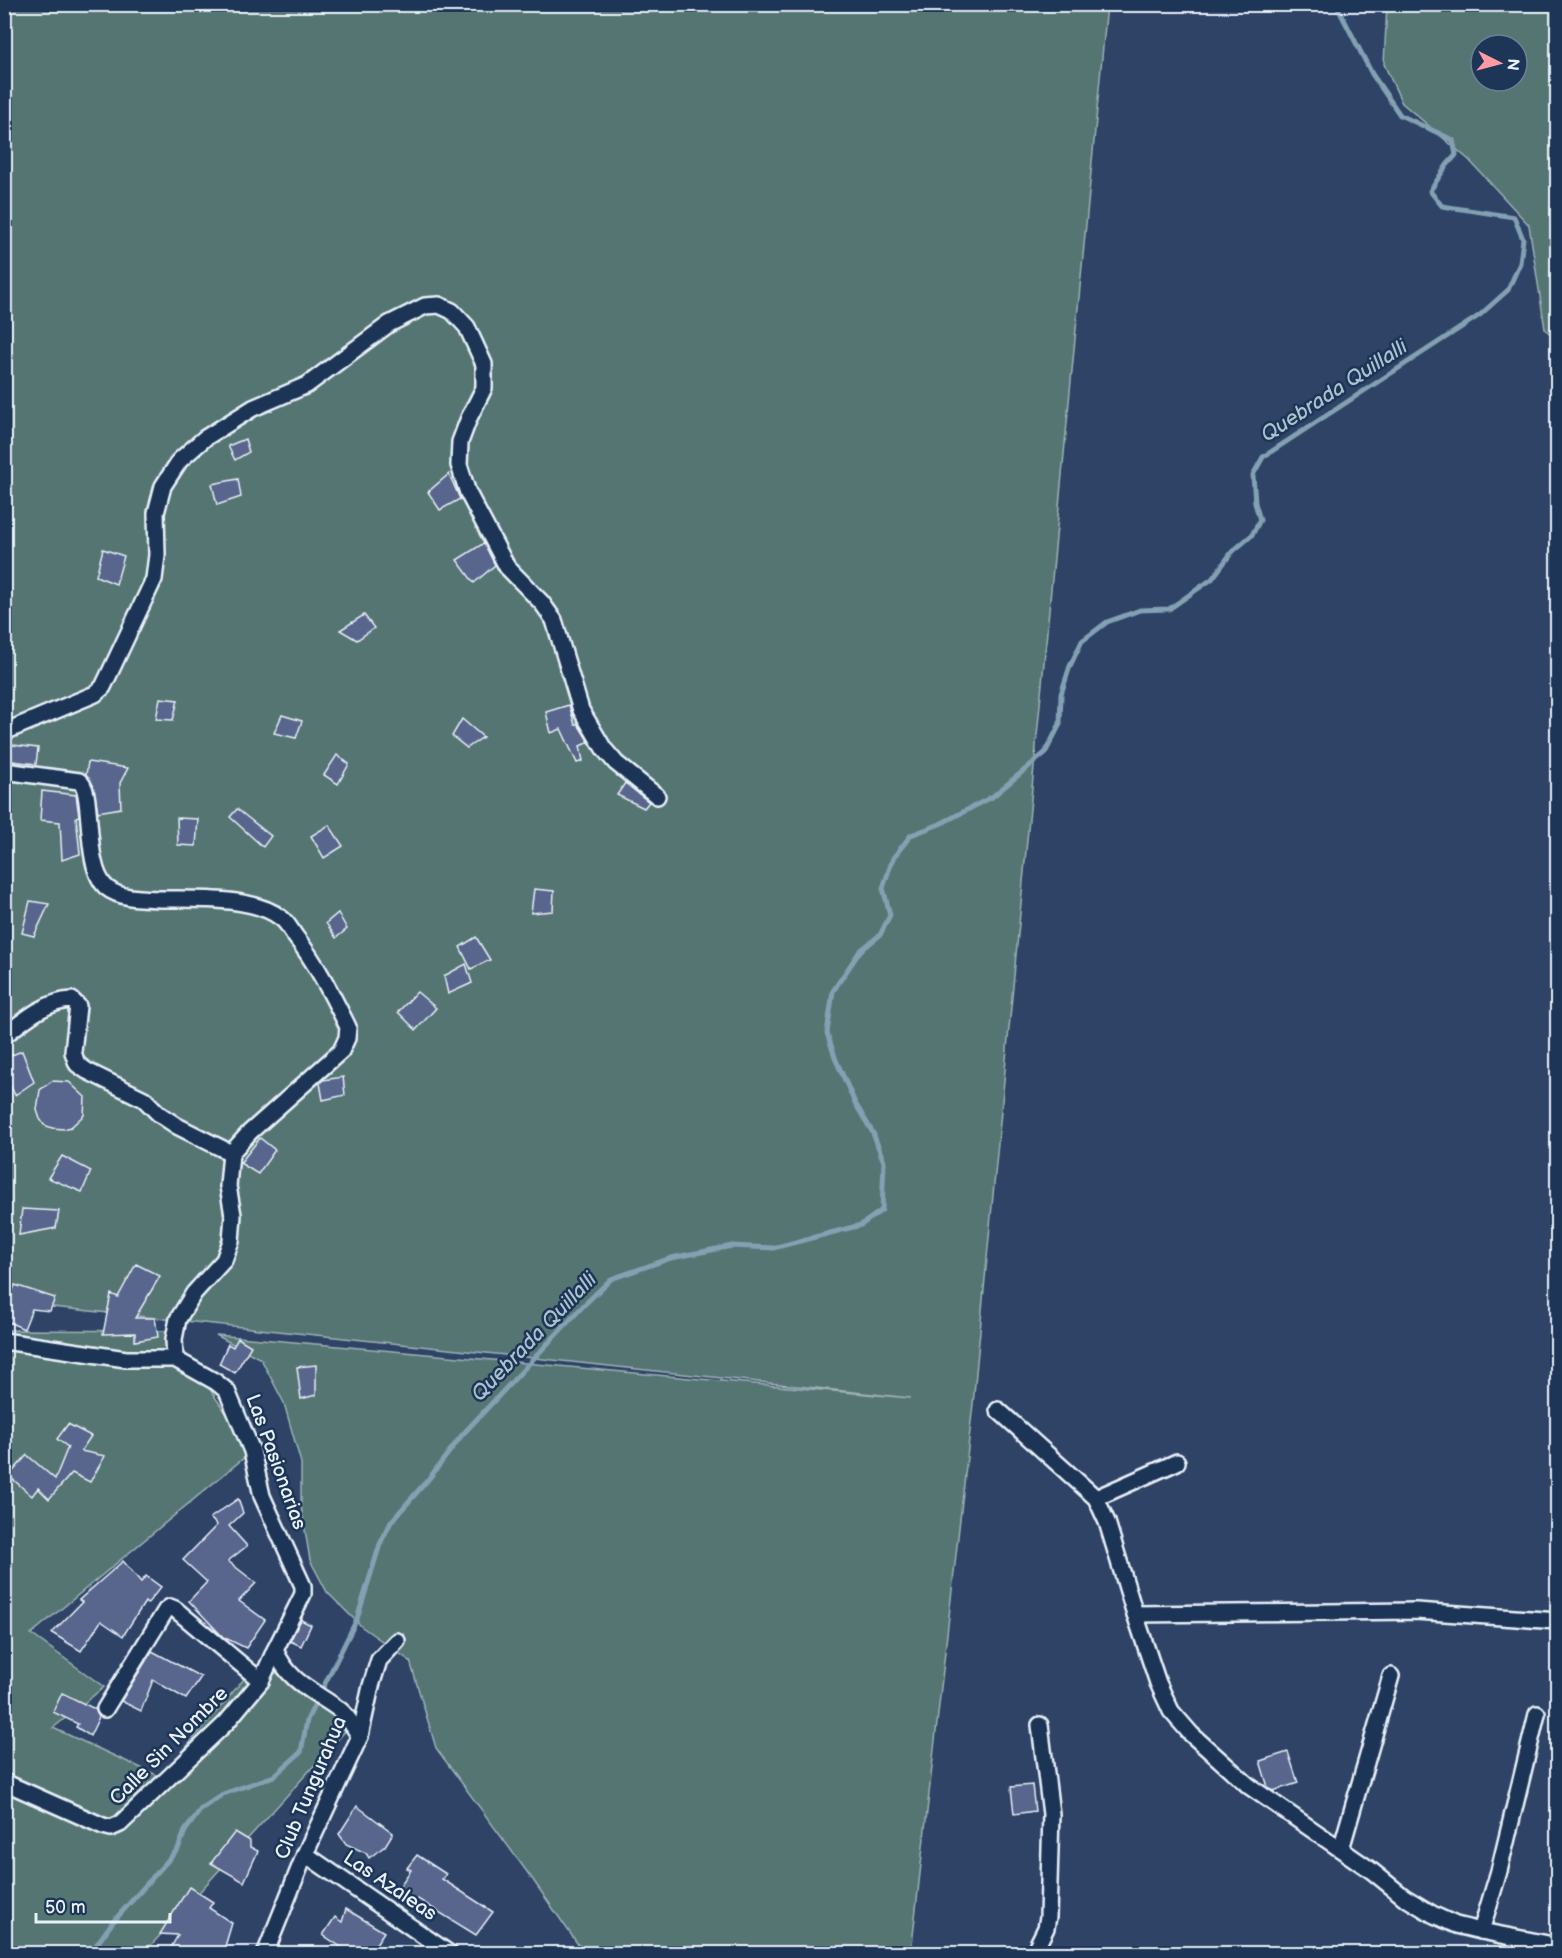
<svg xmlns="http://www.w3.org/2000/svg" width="1562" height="1958" viewBox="0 0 1562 1958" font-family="'Balsamiq Sans',sans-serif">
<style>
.green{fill:#557473;stroke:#9eb2b6;stroke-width:1.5;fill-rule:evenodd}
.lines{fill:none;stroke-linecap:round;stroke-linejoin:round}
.stream{stroke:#83a1b2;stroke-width:5}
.building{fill:#58658d;stroke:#e8f1f8;stroke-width:1.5}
.minor-casing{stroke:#e8f1f8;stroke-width:20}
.minor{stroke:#1d3557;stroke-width:15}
.labels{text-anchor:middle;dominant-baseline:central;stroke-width:5;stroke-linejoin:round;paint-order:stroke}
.street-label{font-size:20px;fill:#e8f1f8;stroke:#1d3557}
.water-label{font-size:21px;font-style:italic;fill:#adc2cf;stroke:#1d3557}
</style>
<rect width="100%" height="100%" fill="#2f4367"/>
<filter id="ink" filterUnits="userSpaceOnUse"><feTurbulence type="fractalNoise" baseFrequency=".0167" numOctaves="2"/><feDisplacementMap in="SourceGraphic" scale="12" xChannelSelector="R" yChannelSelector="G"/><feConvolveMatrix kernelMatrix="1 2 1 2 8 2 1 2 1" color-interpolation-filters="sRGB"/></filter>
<g filter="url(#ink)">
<!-- green -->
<g class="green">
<polygon points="5,5 1107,5 973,1404 911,1953 584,1953 533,1880 436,1748 410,1661 362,1627 327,1592 310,1560 301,1506 301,1463 284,1403 261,1359 216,1335 910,1398 5,1302"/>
<path d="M1387,5H1557V341L1545,329L1529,225L1469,160L1402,103L1384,64ZM1481,45H1517V81H1481Z"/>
<polygon points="5,1330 170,1331 252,1451 31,1634 104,1687 53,1728 161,1777 254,1667 311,1683 360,1715 144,1953 5,1954"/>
</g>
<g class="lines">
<!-- stream -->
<polyline class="stream" points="90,1954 112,1923 178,1849 185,1831 201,1809 223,1794 274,1776 301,1752 307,1720 357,1619 380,1544 391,1522 431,1476 462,1435 584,1305 611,1279 671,1258 732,1246 773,1248 861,1225 882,1210 884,1162 873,1133 855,1103 836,1060 827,1033 833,991 860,951 880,935 890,915 883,888 893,858 911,835 940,824 992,797 1045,753 1060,724 1061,694 1070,666 1082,641 1107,622 1140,610 1169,609 1212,579 1232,552 1252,535 1260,520 1255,503 1253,475 1263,457 1480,315 1508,290 1520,263 1523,239 1514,217 1442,206 1430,191 1447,165 1456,155 1453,140 1400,115 1372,74 1336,4"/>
</g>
<!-- building -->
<g class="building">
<polygon points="245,439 249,452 235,460 228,446"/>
<polygon points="449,474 460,499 440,510 428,492"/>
<polygon points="238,479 241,497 217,505 212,484"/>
<polygon points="484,543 495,565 474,583 457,560"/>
<polygon points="103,549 124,556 116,584 96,576"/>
<polygon points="364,615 374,628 357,640 340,630"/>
<polygon points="160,698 178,700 173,720 156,719"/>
<polygon points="569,705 575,725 578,724 589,742 580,746 583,761 577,763 561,729 551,733 546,712"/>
<polygon points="282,715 302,721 296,738 274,733"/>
<polygon points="462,719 483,737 467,748 452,736"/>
<polygon points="4,744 38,748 36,764 4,760"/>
<polygon points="337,755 349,764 338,784 324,775"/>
<polygon points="88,762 128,768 120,783 121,808 98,812 93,785 86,775"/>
<polygon points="625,783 649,802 644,808 617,795"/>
<polygon points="42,791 76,795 79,816 76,817 80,854 62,860 60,822 40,820"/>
<polygon points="237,809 271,836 263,847 230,817"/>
<polygon points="177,818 198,819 196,846 178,845"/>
<polygon points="329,825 343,846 324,858 311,836"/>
<polygon points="534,889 554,891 553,911 531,913"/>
<polygon points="30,901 49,904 34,936 22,933"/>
<polygon points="338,913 347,929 336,938 326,923"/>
<polygon points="476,937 490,960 471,969 460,947"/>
<polygon points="466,964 472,983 448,994 444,976"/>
<polygon points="417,992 436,1008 416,1030 398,1012"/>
<polygon points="22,1051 34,1082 15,1095 4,1073 4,1058"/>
<polygon points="343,1077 345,1095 323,1100 320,1083 323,1080"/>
<polygon points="52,1081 69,1082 85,1097 84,1115 71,1127 64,1129 52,1128 44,1125 40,1119 37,1110 40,1090"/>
<polygon points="260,1138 275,1150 258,1174 240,1163"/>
<polygon points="62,1156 91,1171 82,1192 48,1178"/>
<polygon points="22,1209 59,1211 56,1228 19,1235"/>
<polygon points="136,1264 160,1276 135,1318 155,1318 158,1337 135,1341 135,1333 103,1334 111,1294 118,1297"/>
<polygon points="15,1285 55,1298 50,1311 32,1309 24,1329 4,1320 4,1313"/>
<polygon points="238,1338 251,1346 235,1373 219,1364 228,1344 233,1347"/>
<polygon points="316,1365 316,1395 301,1399 297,1367"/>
<polygon points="68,1424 91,1436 81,1451 105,1456 90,1482 72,1473 49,1499 38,1488 32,1496 9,1476 27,1455 55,1479 68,1447 57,1439"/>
<polygon points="238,1499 243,1513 229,1526 247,1546 228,1561 256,1583 239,1601 265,1620 246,1648 223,1637 189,1601 207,1582 183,1560 217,1525 210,1518"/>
<polygon points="123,1561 141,1582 146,1576 161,1587 147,1604 145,1602 123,1636 101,1621 81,1651 52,1633 82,1602 79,1600"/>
<polygon points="301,1620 311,1625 301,1646 290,1641"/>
<polygon points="152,1651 201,1677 186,1699 153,1680 141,1711 121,1701"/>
<polygon points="62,1693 95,1709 99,1717 90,1736 76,1727 78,1724 53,1712"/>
<polygon points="1288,1752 1298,1783 1273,1791 1268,1787 1260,1761"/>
<polygon points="1032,1785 1035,1811 1014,1814 1011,1787"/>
<polygon points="357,1806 393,1833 385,1846 369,1858 366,1853 346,1844 339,1834"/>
<polygon points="235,1832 250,1841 250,1847 258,1851 244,1882 211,1863"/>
<polygon points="417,1855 446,1874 442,1879 493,1912 476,1935 418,1899 416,1900 406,1896 406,1892 399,1887 411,1870 407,1868"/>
<polygon points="189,1887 213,1902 209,1908 232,1923 223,1953 168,1953 178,1935 160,1934"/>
<polygon points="346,1909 384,1932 370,1953 350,1953 323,1935 335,1917 342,1922"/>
</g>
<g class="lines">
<!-- minor casing -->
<g class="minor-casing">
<g id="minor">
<polyline points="4,732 95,694 103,687 154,579 157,555 156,513 163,486 180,460 205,438 253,408 307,385 389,324 425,306 439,305 452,311 467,327 484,364 484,388 469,418 460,442 459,465 468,493 507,567 542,603 554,620 581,710 604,749 616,763 657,796"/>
<path d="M4,771L79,781C95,789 82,867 107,888C122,900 147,898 165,899C198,899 255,897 281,918C287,922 291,930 295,936C317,964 332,995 348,1027L347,1038L341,1051L250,1132L231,1153L228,1186L233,1215L231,1241L224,1260L194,1293L178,1319L174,1339L175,1359"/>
<path d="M4,1036C24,1020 46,1001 72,1000L78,1006L73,1052L77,1064L87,1071L144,1099L159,1114L177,1126L231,1153"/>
<path d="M4,1341L126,1359H175L216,1382L227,1391L252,1451L262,1496L303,1586V1594L275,1650C289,1683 313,1690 340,1710C348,1716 354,1728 360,1736"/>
<polyline points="998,1410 1096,1498 1107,1522 1135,1614 1158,1683 1171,1711 1191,1734 1249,1786 1372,1871 1404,1897 1434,1915 1456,1925 1481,1931 1558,1946"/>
<polyline points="1096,1498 1177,1462"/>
<polyline points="1135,1614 1416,1611 1558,1621"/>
<polyline points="105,1709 166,1610 170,1607 175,1609 261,1681"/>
<polyline points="4,1782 103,1826 111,1828 120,1824 226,1723 261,1681 275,1650"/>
<polyline points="1341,1849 1391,1676"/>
<polyline points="305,1854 450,1954"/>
<polyline points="1481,1931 1499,1871 1537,1714"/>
<polyline points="265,1954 305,1854 360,1736 371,1686 379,1660 397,1641"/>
<polyline points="1033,1954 1046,1928 1048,1917 1051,1814 1040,1725"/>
</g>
</g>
<!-- minor -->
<use href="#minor" class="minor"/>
</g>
</g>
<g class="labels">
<!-- street labels -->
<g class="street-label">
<text transform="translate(276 1462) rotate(70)">Las Pasionarias</text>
<text transform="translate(169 1746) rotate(-45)">Calle Sin Nombre</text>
<text transform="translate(311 1788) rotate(-67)">Club Tungurahua</text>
<text transform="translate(390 1886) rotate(34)">Las Azaleas</text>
</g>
<!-- water labels -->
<g class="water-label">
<text transform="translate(1334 391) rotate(-33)">Quebrada Quillalli</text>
<text transform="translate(534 1337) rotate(-46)">Quebrada Quillalli</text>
</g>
</g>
<!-- margin -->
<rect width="1562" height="1958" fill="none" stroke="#1d3557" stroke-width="24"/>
<rect x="12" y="12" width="1538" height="1934" fill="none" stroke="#e8f1f8" stroke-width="2" filter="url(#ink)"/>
<!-- north arrow -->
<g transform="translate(1499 63) rotate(96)"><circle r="28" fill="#1d3557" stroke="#6e8097" stroke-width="1.5"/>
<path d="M0-4.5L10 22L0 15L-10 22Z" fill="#ff9aa2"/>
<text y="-9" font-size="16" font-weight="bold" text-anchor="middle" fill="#e8f1f8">N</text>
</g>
<!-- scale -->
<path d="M36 1913v9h134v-9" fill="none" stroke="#e8f1f8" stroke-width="3"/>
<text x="45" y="1913" font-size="18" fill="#e8f1f8" stroke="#1d3557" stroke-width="4.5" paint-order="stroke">50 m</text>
</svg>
